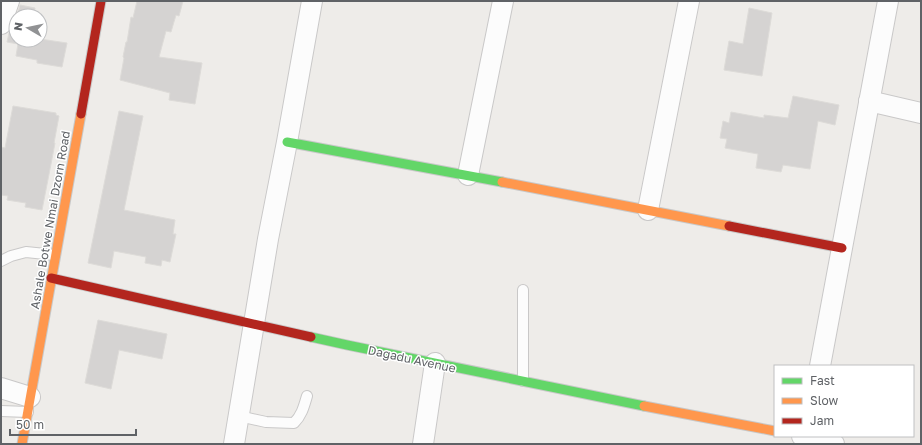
<svg xmlns="http://www.w3.org/2000/svg" width="922" height="445" viewBox="0 0 922 445" font-family="'Golos Text',sans-serif">
<style>
.building{fill:#d5d3d2;stroke:#dddbd8}
.lines{fill:none;stroke-linecap:round;stroke-linejoin:round}
.lane-casing{stroke:#c9c8c8;stroke-width:12}
.street-casing{stroke:#c9c8c8;stroke-width:22}
.fast-casing{stroke:#c8c8c8;stroke-width:11}
.slow-casing{stroke:#c8c8c8;stroke-width:11}
.jam-casing{stroke:#c8c8c8;stroke-width:11}
.lane{stroke:#fcfcfc;stroke-width:10}
.street{stroke:#fcfcfc;stroke-width:20}
.fast{stroke:#63d668;stroke-width:9}
.slow{stroke:#ff974d;stroke-width:9}
.jam{stroke:#b3261e;stroke-width:9}
.labels{text-anchor:middle;dominant-baseline:central;stroke-width:3;stroke-linejoin:round;paint-order:stroke}
.street-label{font-size:12px;fill:#5f6266;stroke:#fff}
</style>
<rect width="100%" height="100%" fill="#eeece9"/>
<!-- building -->
<g class="building">
<polygon points="137,1 183,1 179,16 176,15 171,32 166,31 159,57 202,63 195,104 169,100 170,93 120,80 124,58 123,57 126,42 127,42 131,17 133,18"/>
<polygon points="20,5 35,8 34,16 17,16"/>
<polygon points="749,8 772,13 762,76 724,70 729,41 743,44"/>
<polygon points="16,23 16,40 40,40 40,39 67,43 62,67 37,63 37,60 16,56 18,44 7,42 9,33 12,27 15,28"/>
<polygon points="793,96 839,105 835,125 818,121 810,169 783,165 781,172 756,168 758,154 725,148 727,139 720,138 723,121 729,123 731,112 764,118 764,115 788,118"/>
<polygon points="13,106 56,113 56,115 59,116 54,143 55,143 51,164 42,210 25,207 26,203 7,200 8,196 1,195 1,147 5,148"/>
<polygon points="119,111 143,116 124,210 175,220 173,234 176,234 170,262 162,260 161,266 145,263 146,257 114,251 111,268 88,263"/>
<polygon points="98,320 167,334 162,359 119,350 111,389 85,383"/>
</g>
<g class="lines">
<!-- lane casing -->
<g class="lane-casing">
<g id="lane">
<polyline points="1,261 11,256 26,252 55,255"/>
<polyline points="523,290 523,381"/>
<polyline points="1,411 28,412"/>
<path d="M239,416L266,422L294,423C302,415 304,406 307,396"/>
</g>
</g>
<!-- street casing -->
<g class="street-casing">
<g id="street">
<polyline points="1,24 9,1"/>
<polyline points="869,101 921,113"/>
<polyline points="468,175 503,1"/>
<polyline points="648,210 689,1"/>
<polyline points="820,366 888,1"/>
<polyline points="1,388 30,397"/>
<polyline points="802,436 834,444"/>
<polyline points="234,444 268,239 287,142 312,1"/>
<polyline points="423,444 435,363"/>
</g>
</g>
<!-- fast casing -->
<g class="fast-casing">
<g id="fast">
<polyline points="287,142 502,182"/>
<polyline points="311,337 347,345 644,406"/>
</g>
</g>
<!-- slow casing -->
<g class="slow-casing">
<g id="slow">
<polyline points="502,182 729,226"/>
<polyline points="644,406 775,431"/>
<polyline points="22,444 81,114"/>
</g>
</g>
<!-- jam casing -->
<g class="jam-casing">
<g id="jam">
<polyline points="81,114 101,1"/>
<polyline points="729,226 842,248"/>
<polyline points="51,278 311,337"/>
</g>
</g>
<!-- lane -->
<use href="#lane" class="lane"/>
<!-- street -->
<use href="#street" class="street"/>
<!-- fast -->
<use href="#fast" class="fast"/>
<!-- slow -->
<use href="#slow" class="slow"/>
<!-- jam -->
<use href="#jam" class="jam"/>
</g>
<g class="labels">
<!-- street labels -->
<g class="street-label">
<text transform="translate(50 220) rotate(-80)">Ashale Botwe Nmai Dzorn Road</text>
<text transform="translate(412 359) rotate(12)">Dagadu Avenue</text>
</g>
</g>
<!-- border -->
<rect width="922" height="445" fill="none" stroke="#5f6266" stroke-width="4"/>
<!-- legend -->
<rect x="774" y="365" width="140" height="72" fill="#ffffff" stroke="#bfc0c2"/>
<rect x="782" y="378" width="20" height="6" fill="#63d668" stroke="#bfc0c2"/>
<text x="810" y="385" font-size="12" fill="#5f6266">Fast</text>
<rect x="782" y="398" width="20" height="6" fill="#ff974d" stroke="#bfc0c2"/>
<text x="810" y="405" font-size="12" fill="#5f6266">Slow</text>
<rect x="782" y="418" width="20" height="6" fill="#b3261e" stroke="#bfc0c2"/>
<text x="810" y="425" font-size="12" fill="#5f6266">Jam</text>
<!-- north arrow -->
<g transform="translate(28 28) rotate(279)"><circle r="19" fill="#ffffff" stroke="#bfc0c2"/>
<path d="M0-3L7 15L0 10L-7 15Z" fill="#919294"/>
<text y="-6" font-size="11" font-weight="bold" text-anchor="middle" fill="#5f6266">N</text>
</g>
<!-- scale -->
<path d="M10 429v6h126v-6" fill="none" stroke="#5f6266" stroke-width="2"/>
<text x="16" y="429" font-size="12" fill="#5f6266" stroke="#ffffff" stroke-width="3" paint-order="stroke">50 m</text>
</svg>
